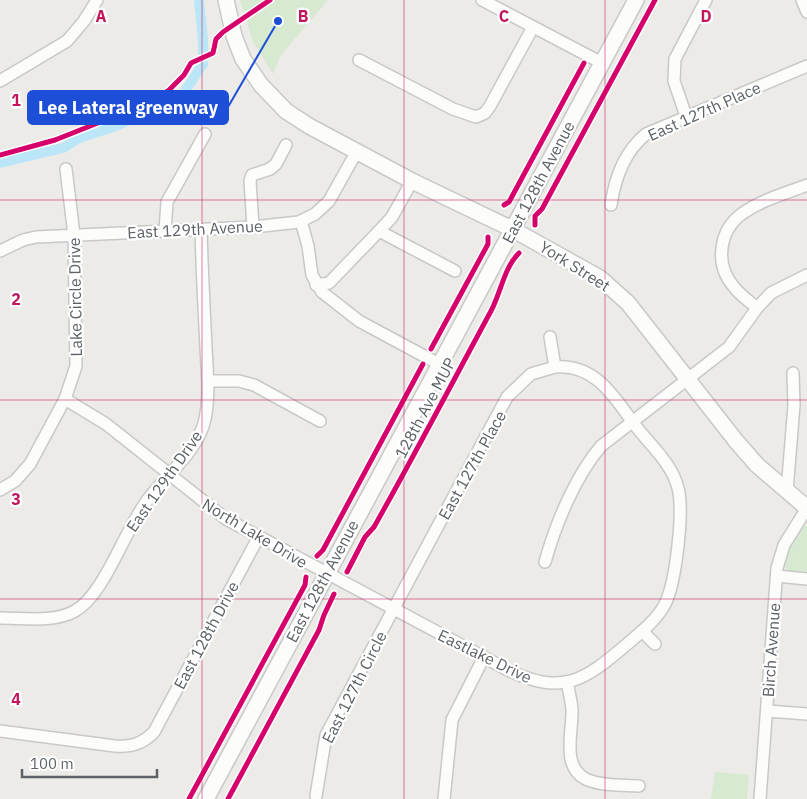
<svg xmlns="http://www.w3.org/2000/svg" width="807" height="799" viewBox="0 0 807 799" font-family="'IBM Plex Sans',sans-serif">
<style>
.green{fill:#d7ead1}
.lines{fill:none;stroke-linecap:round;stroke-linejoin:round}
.canal{stroke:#bbe6f8;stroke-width:10}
.street-casing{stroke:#c8c8c8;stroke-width:14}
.secondary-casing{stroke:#c8c8c8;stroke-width:18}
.street{stroke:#fcfcfb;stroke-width:11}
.secondary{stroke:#fcfcfb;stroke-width:15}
.cycleway-casing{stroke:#fff;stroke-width:8}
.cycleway{stroke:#d6006c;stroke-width:5}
.grid{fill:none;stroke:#c2185b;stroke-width:1;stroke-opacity:0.55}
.labels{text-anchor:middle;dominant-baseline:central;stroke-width:4.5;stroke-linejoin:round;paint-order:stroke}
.street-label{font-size:16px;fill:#5c6266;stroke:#fff}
.grid-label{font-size:16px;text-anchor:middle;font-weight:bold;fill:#c2185b;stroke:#fff;stroke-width:4.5;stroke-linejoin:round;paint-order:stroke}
.leader{fill:none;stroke:#1d4ed8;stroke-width:2}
.callout-dot{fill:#1d4ed8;stroke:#fff;stroke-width:2}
.callout{fill:#1d4ed8;stroke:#1d4ed8;stroke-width:2}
.callout-label{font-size:18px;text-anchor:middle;font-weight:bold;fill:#fff}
</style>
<rect width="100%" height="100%" fill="#edebe7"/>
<!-- green -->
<g class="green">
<polygon points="240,0 328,0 281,55 273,74 253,42"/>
<polygon points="802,526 807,526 807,574 791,573 784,567 789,548"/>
<polygon points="715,772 749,775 747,799 711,799"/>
</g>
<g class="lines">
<!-- canal -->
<polyline class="canal" points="0,163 63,148 79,138 116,126 181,97 203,64 203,40 199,0"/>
<!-- street casing -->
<g class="street-casing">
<g id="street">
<polyline points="482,0 602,63"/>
<polyline points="802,0 807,12"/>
<polyline points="359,60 453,109 476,117 485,113 490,106 533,27"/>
<polyline points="0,81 67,41 84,21 97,0"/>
<polyline points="686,116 674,81 675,59 706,0"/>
<path d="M611,205C615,177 624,152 646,134L807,66"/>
<polyline points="301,221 308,246 312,275 322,292 359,321 439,364"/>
<polyline points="253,227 250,181 252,175 270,169 276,164 286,145"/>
<polyline points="165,231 167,202 205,134"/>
<polyline points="379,231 455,271"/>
<polyline points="0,251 23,240 36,237 253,227 299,222 315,214 329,201 357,151"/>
<polyline points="316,285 329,283 379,231 392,217 412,181"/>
<path d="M757,308C749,301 740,295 734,287C714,264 719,230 743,213C761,200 787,193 807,185"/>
<polyline points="208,381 239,381 254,385 320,421"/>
<path d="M65,399L106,424L226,519L508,670C562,696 584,681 626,645C640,633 656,621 665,604C676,582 684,511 678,488C671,460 644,440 629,417C610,390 591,364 555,367"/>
<polyline points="0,490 15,481 30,464 65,399 76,366 74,235 66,169"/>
<polyline points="787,491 794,405 793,373"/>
<path d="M545,562C556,523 575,477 601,446L729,347L757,308L771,293L807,275"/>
<polyline points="777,576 807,579"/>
<path d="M0,618C24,618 53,623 75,611C105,594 125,528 149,498C167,474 199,450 205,419C210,395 207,371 206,347C204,308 202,269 201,230"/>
<polyline points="642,631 655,644"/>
<path d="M567,682C569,691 571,700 572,709C573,732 560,768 588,780C603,786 623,785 639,786"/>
<polyline points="767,711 807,714"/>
<path d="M0,731L115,746C132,747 142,744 154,732L258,538"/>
<polyline points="316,796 326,735 507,397 531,374 555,367 550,337"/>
<polyline points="444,799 452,720 484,657"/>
<polyline points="760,799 777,568 784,545 807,508"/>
</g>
</g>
<!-- secondary casing -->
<g class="secondary-casing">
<g id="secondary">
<polyline points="226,0 234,36 243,59 261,85 286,111 309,126 412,181 512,229 600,278 628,303 736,441 757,465 807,508"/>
<polyline points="206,799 636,0"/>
</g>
</g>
<!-- street -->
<use href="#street" class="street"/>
<!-- secondary -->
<use href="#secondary" class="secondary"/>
<!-- cycleway casing -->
<g class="cycleway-casing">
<g id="cycleway">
<polyline points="0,155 55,140 148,103 168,91 184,75 191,63 213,53 216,39 223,32 270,0"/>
<polyline points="504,205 509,202 584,63"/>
<polyline points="535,225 535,216 542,209 655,0"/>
<polyline points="431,349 488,244 488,237"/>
<polyline points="317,556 323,550 423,364"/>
<path d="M347,572L365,537L374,527C414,456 452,383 491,311C501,292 504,268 519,253"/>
<polyline points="189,799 305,585 306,577"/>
<polyline points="228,799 319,630 324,615 334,594"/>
</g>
</g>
<!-- cycleway -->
<use href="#cycleway" class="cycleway"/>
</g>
<!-- grid -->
<path class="grid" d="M202,0V799M404,0V799M605,0V799M0,200H807M0,400H807M0,599H807"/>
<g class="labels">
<!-- street labels -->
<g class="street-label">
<text transform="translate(704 111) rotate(-24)">East 127th Place</text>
<text transform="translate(538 182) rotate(-62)">East 128th Avenue</text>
<text transform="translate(195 229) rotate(-3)">East 129th Avenue</text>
<text transform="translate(575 266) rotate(32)">York Street</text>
<text transform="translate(75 297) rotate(-91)">Lake Circle Drive</text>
<text transform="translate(425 408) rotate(-62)">128th Ave MUP</text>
<text transform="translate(472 465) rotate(-61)">East 127th Place</text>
<text transform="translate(164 481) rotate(-55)">East 129th Drive</text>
<text transform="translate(255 533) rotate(31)">North Lake Drive</text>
<text transform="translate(322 581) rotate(-62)">East 128th Avenue</text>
<text transform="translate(206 635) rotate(-62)">East 128th Drive</text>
<text transform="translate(771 650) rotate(-86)">Birch Avenue</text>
<text transform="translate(485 656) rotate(26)">Eastlake Drive</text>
<text transform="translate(354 687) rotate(-63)">East 127th Circle</text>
</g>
</g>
<g class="grid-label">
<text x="101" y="22">A</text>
<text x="303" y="22">B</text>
<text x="504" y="22">C</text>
<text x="706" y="22">D</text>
<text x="16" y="106">1</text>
<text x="16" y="305">2</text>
<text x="16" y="505">3</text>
<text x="16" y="705">4</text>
</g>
<!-- callouts -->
<path class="leader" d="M278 21L228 107"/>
<circle class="callout-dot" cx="278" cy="21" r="5"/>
<rect class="callout" x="28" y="91" width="200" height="33" rx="5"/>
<g class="callout-label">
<text x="128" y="114">Lee Lateral greenway</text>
</g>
<!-- scale -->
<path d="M22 769v8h135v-8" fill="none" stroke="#5c6266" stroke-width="2.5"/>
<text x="30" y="769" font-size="15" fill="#5c6266" stroke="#ffffff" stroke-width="4" paint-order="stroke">100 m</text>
</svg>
